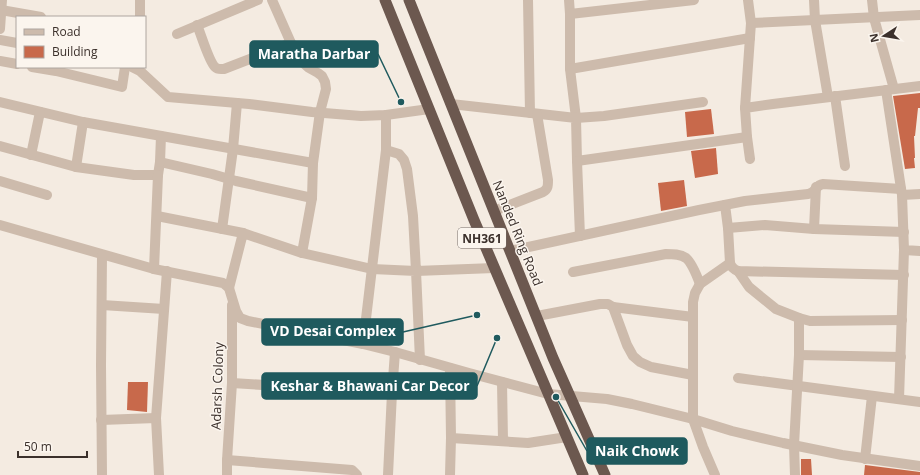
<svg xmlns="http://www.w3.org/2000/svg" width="920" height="475" viewBox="0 0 920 475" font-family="'Open Sans',sans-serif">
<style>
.building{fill:#c8694b}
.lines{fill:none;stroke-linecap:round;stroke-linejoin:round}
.minor{stroke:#cdbbac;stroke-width:10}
.trunk{stroke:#6c584f;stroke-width:11}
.labels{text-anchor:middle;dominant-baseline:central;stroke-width:3;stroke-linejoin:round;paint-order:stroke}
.shield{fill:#fbf5ee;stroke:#756b66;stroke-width:1}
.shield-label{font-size:12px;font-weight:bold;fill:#3b302b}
.street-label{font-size:13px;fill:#3b302b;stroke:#fbf5ee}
.leader{fill:none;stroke:#1f5a5e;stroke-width:1.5}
.callout-dot{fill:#1f5a5e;stroke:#fbf5ee;stroke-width:1.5}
.callout{fill:#1f5a5e;stroke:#1f5a5e;stroke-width:1.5}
.callout-label{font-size:14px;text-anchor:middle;font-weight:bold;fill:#fff}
</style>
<rect width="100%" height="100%" fill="#f4ebe1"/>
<!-- building -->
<g class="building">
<polygon points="920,93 920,108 918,108 915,136 914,136 915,158 914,158 915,168 905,169 893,96"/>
<polygon points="711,109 714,134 687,137 685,112"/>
<polygon points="716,148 718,174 695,178 691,151"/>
<polygon points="684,180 687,206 661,211 658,183"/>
<polygon points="128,382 148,382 147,412 127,410"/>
<polygon points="801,459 811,459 812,475 801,475"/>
<polygon points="865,465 920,472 920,475 864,475"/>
</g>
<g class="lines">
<!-- minor -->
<g class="minor">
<polyline points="140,0 140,17"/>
<polyline points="272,0 291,43 300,60 309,68 318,73 322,76 325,82 326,89 320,112 313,163 312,198 302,253"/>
<polyline points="528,0 530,113"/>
<polyline points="569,0 570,14"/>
<polyline points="694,0 570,14 570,69 576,118 604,116 703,102"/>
<polyline points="814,0 815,20 828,97"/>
<polyline points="872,0 874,18 894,89"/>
<polyline points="1,10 41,17"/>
<polyline points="751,23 920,15"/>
<path d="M197,25C201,34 209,62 215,67C218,70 221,69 224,69L291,43"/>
<polyline points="0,29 2,0"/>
<polyline points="177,34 258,0"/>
<polyline points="0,40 17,43"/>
<polyline points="0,61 17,64"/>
<polyline points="32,67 56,71 122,87 125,67"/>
<polyline points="132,67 140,71 168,97 249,104 312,112 361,116 386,115 429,109"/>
<polyline points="570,69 750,38"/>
<polyline points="886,90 902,195"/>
<polyline points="835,96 845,166"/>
<polyline points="0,102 83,122"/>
<polyline points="451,104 576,118 577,161 747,137"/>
<polyline points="745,108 751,23 748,0"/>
<polyline points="0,146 76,167 134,175 158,175 160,162 212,174 236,181 312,198"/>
<polyline points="386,150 399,154 404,160 407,169 413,216 416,271 494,268"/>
<polyline points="31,155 40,112"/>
<polyline points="750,159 747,137 745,108 773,104 920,86"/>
<polyline points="577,161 580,236"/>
<polyline points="160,162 161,136"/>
<polyline points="76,167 83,122 313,163"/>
<polyline points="0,181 47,195"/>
<polyline points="920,194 902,195 904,250 920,251"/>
<path d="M725,205L728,228L730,263C731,267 733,269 738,271L904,275"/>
<path d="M494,211L543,192C548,189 548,186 548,180L537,114"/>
<polyline points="157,216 243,233"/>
<polyline points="0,225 154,269 223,283 229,288 236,311 240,318 248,321 363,344 395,352 469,373 548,394 607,399 632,404 693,419 732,431 783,443 842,455 920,466"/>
<polyline points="728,228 765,225 814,229 904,232"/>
<polyline points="222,229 233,149 237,103"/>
<polyline points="814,229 816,187"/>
<path d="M510,251L699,210L745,201L808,194C816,193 815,185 823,184L901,189"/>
<polyline points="102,255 101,365 102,475"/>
<polyline points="154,269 158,175"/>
<polyline points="738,271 749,287 776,309 799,318 810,321 902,320"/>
<path d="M573,272L666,254C673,254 680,254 686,258C692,263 697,276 700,284"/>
<polyline points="229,288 243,233 302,253 372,269 416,271 420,360"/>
<polyline points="102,305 164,309"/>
<polyline points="613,307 693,317"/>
<polyline points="537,316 600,304 608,304 613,307 627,345 633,356 640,362 651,367 693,375"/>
<polyline points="363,344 386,150 386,115"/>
<polyline points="799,355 901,357"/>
<polyline points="738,378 920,402"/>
<polyline points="502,382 503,441"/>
<polyline points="232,383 392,393"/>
<polyline points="899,399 904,250"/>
<polyline points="156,418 167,271"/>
<polyline points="101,420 156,418 159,475"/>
<polyline points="451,438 528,443 567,437"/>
<polyline points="865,459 872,396"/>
<polyline points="227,460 352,470 357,475"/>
<polyline points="227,475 227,460 232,383 232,305"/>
<polyline points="388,475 392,393 395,352"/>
<polyline points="450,475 451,438 450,368"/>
<polyline points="715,475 703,447 693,419 693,302 695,293 700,284 730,263"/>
<polyline points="795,475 794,445 799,355 799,318"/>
</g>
<!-- trunk -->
<g class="trunk">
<polyline points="385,0 474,220 583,475"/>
<polyline points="409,0 553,358 605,475"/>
</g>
</g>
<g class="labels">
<!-- shield labels -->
<rect class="shield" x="458" y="228" width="48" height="20" rx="3"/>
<g class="shield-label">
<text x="482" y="238">NH361</text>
</g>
<!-- street labels -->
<g class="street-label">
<text transform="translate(518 233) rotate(68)">Nanded Ring Road</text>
<text transform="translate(217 386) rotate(-88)">Adarsh Colony</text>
</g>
</g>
<!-- callouts -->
<path class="leader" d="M401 102L378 54M477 315L403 332M497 338L477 386M556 397L587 451"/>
<g class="callout-dot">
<circle cx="401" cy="102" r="4"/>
<circle cx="477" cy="315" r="4"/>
<circle cx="497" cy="338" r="4"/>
<circle cx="556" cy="397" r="4"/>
</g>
<g class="callout">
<rect x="250" y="41" width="128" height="26" rx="4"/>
<rect x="262" y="319" width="141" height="26" rx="4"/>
<rect x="262" y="373" width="215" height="26" rx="4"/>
<rect x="587" y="438" width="100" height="26" rx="4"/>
</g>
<g class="callout-label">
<text x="314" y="59">Maratha Darbar</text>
<text x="333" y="336">VD Desai Complex</text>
<text x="370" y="391">Keshar &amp; Bhawani Car Decor</text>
<text x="637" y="456">Naik Chowk</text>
</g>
<!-- legend -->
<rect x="16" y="16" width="130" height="52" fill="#fbf5ee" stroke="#aea6a0"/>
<rect x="24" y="29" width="20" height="6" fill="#cdbbac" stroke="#aea6a0"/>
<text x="52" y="36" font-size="12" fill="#3b302b">Road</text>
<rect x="24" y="46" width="20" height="12" fill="#c8694b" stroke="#aea6a0"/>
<text x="52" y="56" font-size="12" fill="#3b302b">Building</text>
<!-- north arrow -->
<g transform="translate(884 36) rotate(258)" stroke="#fbf5ee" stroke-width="3" paint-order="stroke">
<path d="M0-3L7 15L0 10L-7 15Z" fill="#3b302b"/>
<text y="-6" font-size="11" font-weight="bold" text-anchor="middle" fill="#3b302b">N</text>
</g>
<!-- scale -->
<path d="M18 451v6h69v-6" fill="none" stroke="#3b302b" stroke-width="2"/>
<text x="24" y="451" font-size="12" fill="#3b302b" stroke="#fbf5ee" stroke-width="3" paint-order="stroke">50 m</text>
</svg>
